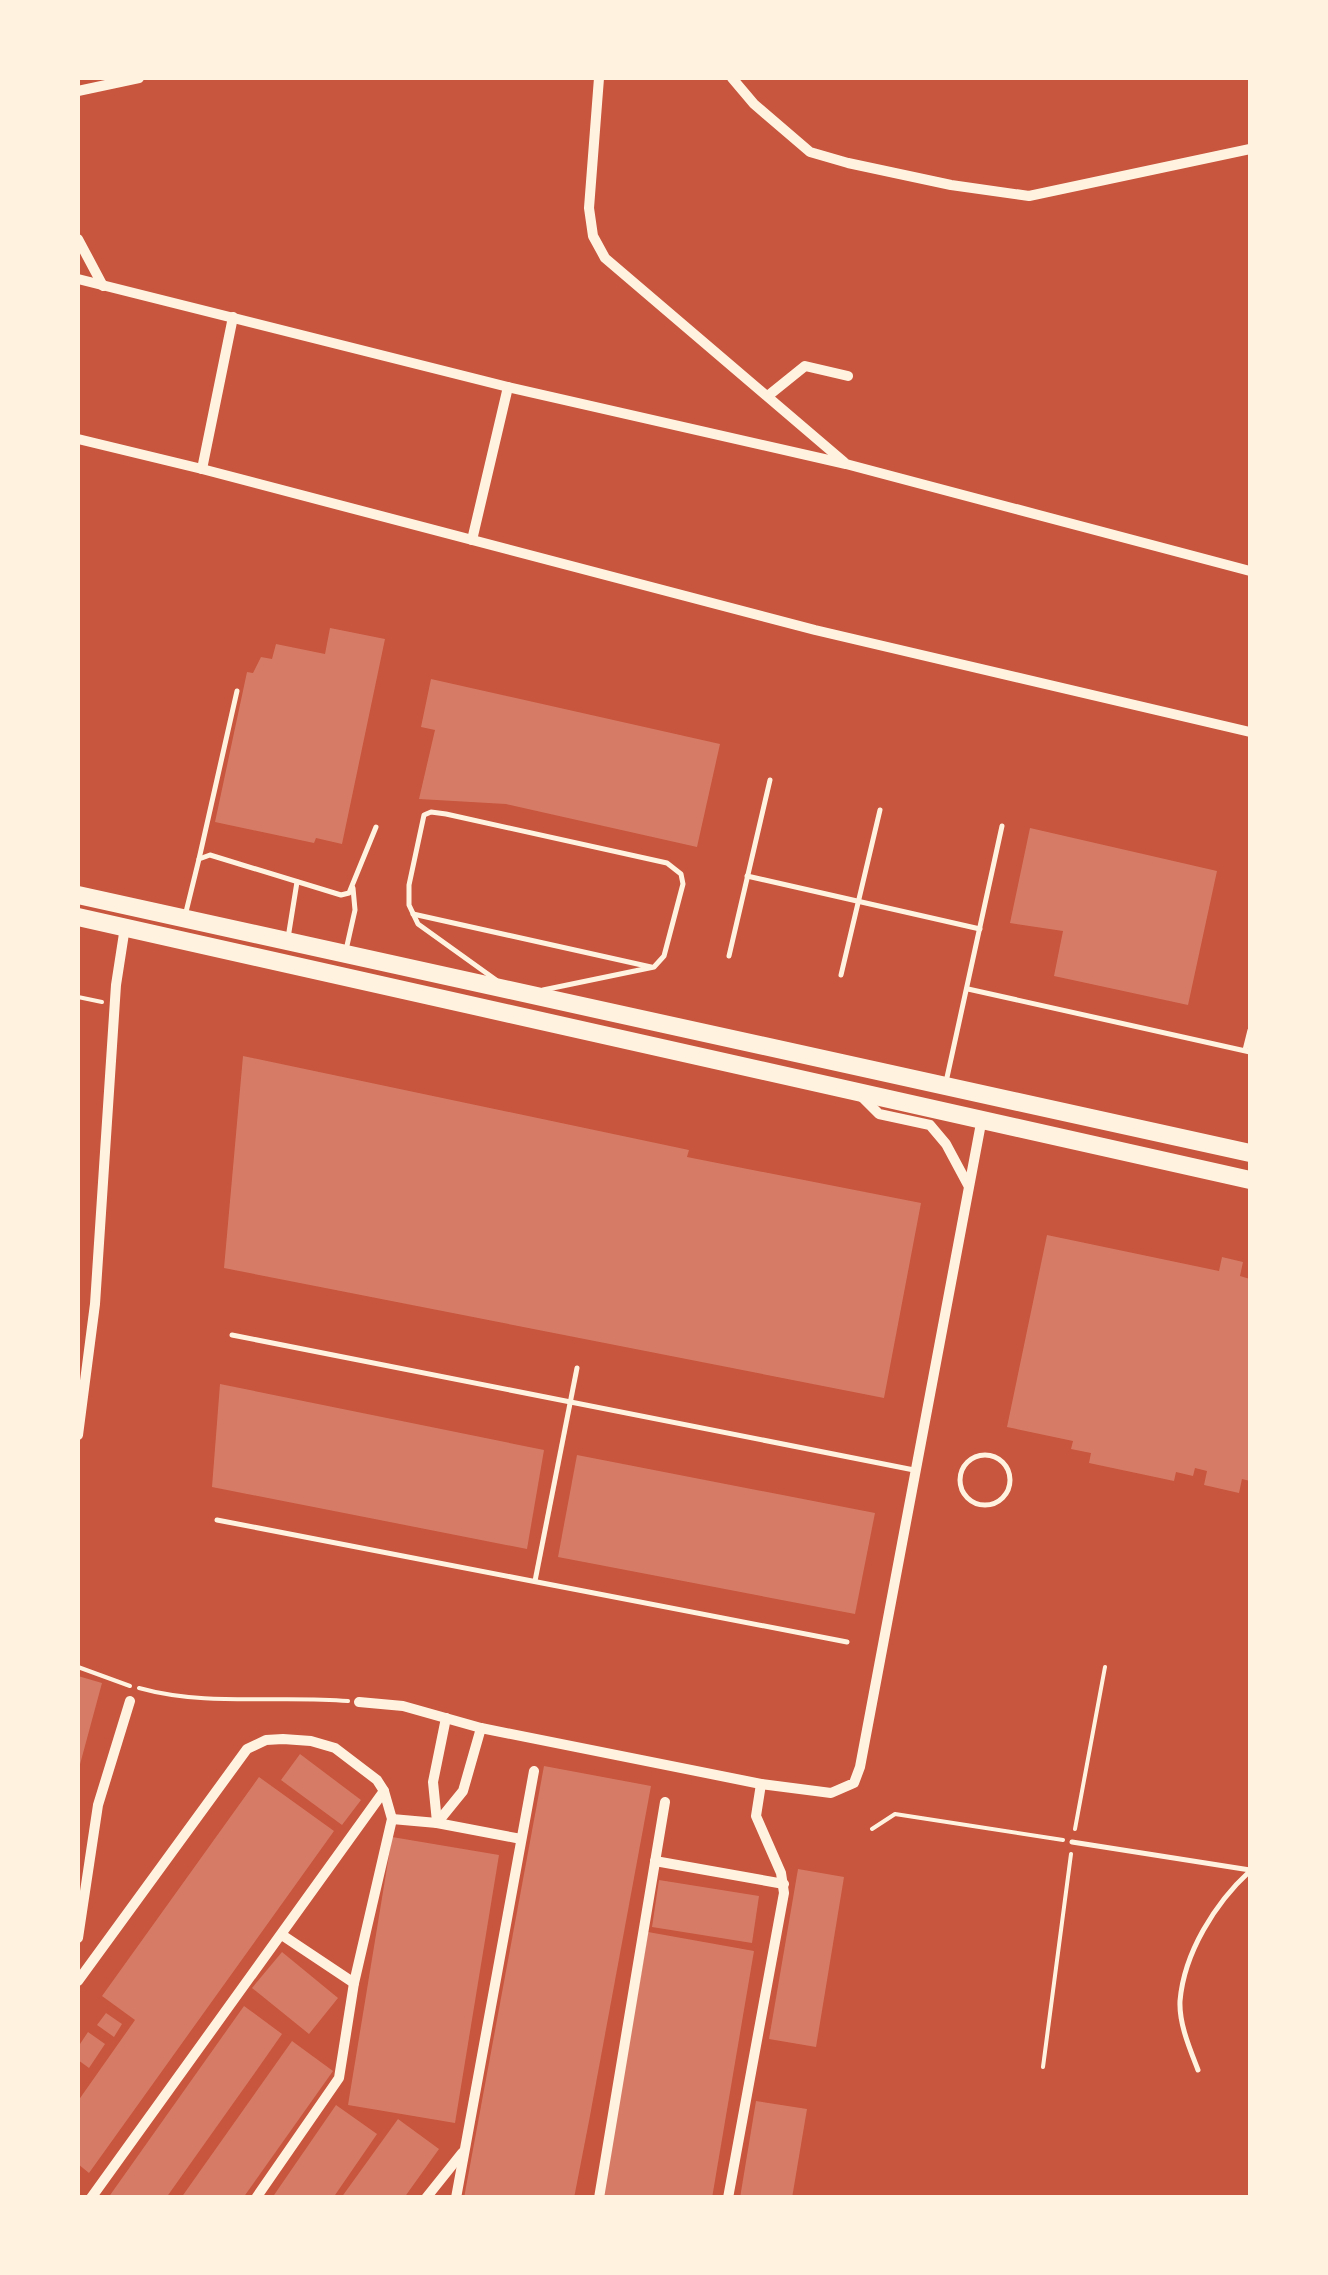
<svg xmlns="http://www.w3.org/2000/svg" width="1328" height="2275" viewBox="0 0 1328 2275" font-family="'Nunito Sans',sans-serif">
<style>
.building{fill:#d67c66}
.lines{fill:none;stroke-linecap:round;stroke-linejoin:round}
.path{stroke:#fff3e0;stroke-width:4}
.service{stroke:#fff3e0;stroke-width:5}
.minor{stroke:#fff3e0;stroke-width:10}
.trunk{stroke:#fff3e0;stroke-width:18}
</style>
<rect width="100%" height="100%" fill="#c8553d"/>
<!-- building -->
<g class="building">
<polygon points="330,628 385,639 342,844 316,838 314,843 215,822 247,672 253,673 261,657 272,659 276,644 325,654"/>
<polygon points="431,679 720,744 697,847 506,804 419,799 435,730 421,727"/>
<polygon points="1030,828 1217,871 1188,1005 1054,976 1063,931 1010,923"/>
<polygon points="243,1056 689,1150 687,1157 921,1203 884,1398 224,1268"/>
<polygon points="1047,1235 1219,1271 1222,1257 1243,1262 1240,1276 1250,1279 1250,1481 1242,1479 1239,1493 1204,1485 1207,1471 1195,1468 1193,1476 1176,1472 1174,1481 1089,1463 1091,1453 1071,1449 1073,1441 1007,1427"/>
<polygon points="220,1384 544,1450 527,1549 212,1487"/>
<polygon points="577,1455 875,1513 855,1614 558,1557"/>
<polygon points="78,1676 102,1683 79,1768 78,1767"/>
<polygon points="300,1754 361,1800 342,1825 281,1780"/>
<polygon points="544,1766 651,1786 589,2121 574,2198 464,2198"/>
<polygon points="259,1777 334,1831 89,2173 78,2164 78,2101 135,2020 102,1996"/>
<polygon points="392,1837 499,1855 455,2123 348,2105"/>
<polygon points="798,1869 844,1877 816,2047 769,2039"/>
<polygon points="659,1880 759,1896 752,1943 652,1927"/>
<polygon points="648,1932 754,1951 712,2198 603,2198"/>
<polygon points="282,1952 338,1998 309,2034 252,1988"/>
<polygon points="244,2006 282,2034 254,2074 166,2198 108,2198"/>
<polygon points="106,2013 122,2024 114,2037 97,2025"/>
<polygon points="88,2032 105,2044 89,2068 78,2060 78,2047"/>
<polygon points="292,2041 333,2071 243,2198 181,2198"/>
<polygon points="756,2101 807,2109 792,2198 740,2198"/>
<polygon points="336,2105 377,2134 333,2198 272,2198"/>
<polygon points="398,2119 439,2149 404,2198 341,2198"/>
</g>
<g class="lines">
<!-- path -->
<g class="path">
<polyline points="78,997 102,1002"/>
<polyline points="78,1667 130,1686"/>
<path d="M139,1688C207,1707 278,1695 348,1701"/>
<polyline points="872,1829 895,1814 1063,1840"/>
<polyline points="1075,1829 1105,1667"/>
<polyline points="1043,2067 1071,1854"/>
</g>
<!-- service -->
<g class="service">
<polyline points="199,859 237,691"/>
<polyline points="747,876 980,929"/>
<polyline points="413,914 651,967"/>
<polyline points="185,916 199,859 210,855 341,895 349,893 376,827"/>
<polyline points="288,938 297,882"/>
<polyline points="346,950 355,910 353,888"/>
<polyline points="729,956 770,780"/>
<polyline points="841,975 880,810"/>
<polyline points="496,980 418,924 409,905 409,885 424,815 431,812 446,814 667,863 681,874 683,884 664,956 654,967 543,990"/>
<polyline points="968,989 1250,1052"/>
<polyline points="1245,1050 1250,1030"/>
<polyline points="946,1082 1002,826"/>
<polyline points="232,1335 914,1470"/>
<circle cx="985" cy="1480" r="25"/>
<polyline points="217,1520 847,1642"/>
<polyline points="535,1581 577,1368"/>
<polyline points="1072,1842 1250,1870"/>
<path d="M1198,2070C1190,2049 1179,2024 1180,2001C1184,1953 1215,1903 1250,1871"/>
</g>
<!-- minor -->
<g class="minor">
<polyline points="599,78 589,208 593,236 605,258 844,462"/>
<polyline points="732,78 754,104 810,152 848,163 951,185 1029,196 1250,149"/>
<polyline points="78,91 139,78"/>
<polyline points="78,239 103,286"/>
<polyline points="78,279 508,387 846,464 1250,571"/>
<polyline points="769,395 805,366 848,376"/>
<polyline points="78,439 202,469 815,630 1250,732"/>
<polyline points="202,469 233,317"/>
<polyline points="472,540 508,387"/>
<polyline points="862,1097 879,1114 930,1125 946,1144 968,1185"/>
<polyline points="78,1435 95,1304 116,985 125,927"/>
<polyline points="359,1702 403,1706 481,1728 761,1784 831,1793 854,1783 860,1767 982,1118"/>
<polyline points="392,1819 437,1823 521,1839"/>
<polyline points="437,1822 433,1782 446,1718"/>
<polyline points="437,1823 463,1791 481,1728"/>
<polyline points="655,1861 784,1884"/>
<polyline points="282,1935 354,1983"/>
<polyline points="78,1938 98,1805 130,1701"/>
<polyline points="78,1981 247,1749 266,1740 283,1739 311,1741 335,1748 377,1780 384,1791 392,1819 354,1983 339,2078 256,2198"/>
<polyline points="91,2198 384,1791"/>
<polyline points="426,2198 462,2153"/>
<polyline points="456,2198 534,1771"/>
<polyline points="599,2198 665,1802"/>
<polyline points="728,2198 784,1893 781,1873 756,1816 761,1784"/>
</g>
<!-- trunk -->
<g class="trunk">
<polyline points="78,895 1250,1153"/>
<polyline points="78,917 1250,1180"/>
</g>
</g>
<!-- border -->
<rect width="1328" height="2275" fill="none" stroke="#fff3e0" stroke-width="160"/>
</svg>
